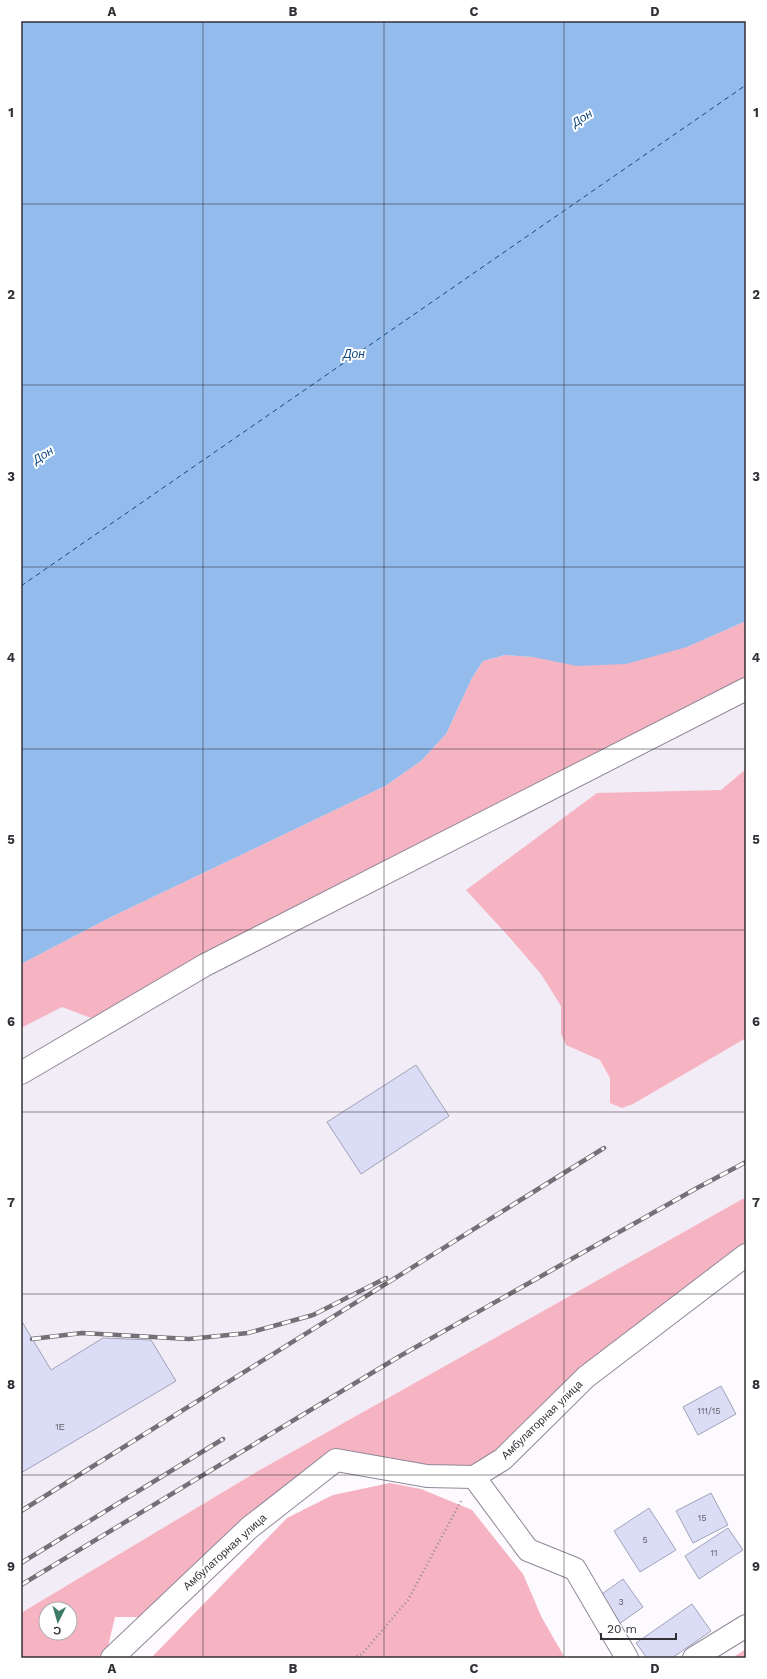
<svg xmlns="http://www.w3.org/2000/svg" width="767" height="1679" viewBox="0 0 767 1679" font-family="'Work Sans',sans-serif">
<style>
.built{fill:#f2ecf7}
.green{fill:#f6b3c2;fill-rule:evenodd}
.water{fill:#93bced}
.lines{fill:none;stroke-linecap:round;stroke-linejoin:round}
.ferry{stroke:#114a85;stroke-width:1;stroke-dasharray:5 4;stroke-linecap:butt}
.building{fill:#dbddf6;stroke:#a0a2b7}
.minor-casing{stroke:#91889a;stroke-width:24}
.path{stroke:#908d92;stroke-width:2.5;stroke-dasharray:1 3;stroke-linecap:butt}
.minor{stroke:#fff;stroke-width:22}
.rail-casing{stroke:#747076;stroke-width:4.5}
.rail{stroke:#fff;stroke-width:3;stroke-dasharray:9;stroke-linecap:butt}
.grid{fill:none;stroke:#343037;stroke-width:1;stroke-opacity:0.55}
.labels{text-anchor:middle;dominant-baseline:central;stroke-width:4;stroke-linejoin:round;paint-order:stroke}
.number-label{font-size:9px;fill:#5e5b67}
.street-label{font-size:11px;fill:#343037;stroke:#fff}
.water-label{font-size:12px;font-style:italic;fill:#114a85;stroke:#fff}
.neatline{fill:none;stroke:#343037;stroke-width:1.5}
.grid-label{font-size:13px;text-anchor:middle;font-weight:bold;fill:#343037}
</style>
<rect width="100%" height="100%" fill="#fcfafe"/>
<!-- built -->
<polygon class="built" points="746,621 746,1197 258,1471 21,1613 21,964 446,734 472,678 687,647"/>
<!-- green -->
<g class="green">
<polygon points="746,621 746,681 396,856 91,1018 62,1007 21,1028 21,964 111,917 385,786 421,761 446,734 472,678 483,661 505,655 533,657 687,647"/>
<polygon points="746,769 746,1038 633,1104 622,1108 610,1103 610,1078 600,1060 566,1045 561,1034 561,1006 541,974 510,938 466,890 597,793 721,790"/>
<path d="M746,1197V1255L474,1477L336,1460L154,1617H115L107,1651L99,1658H21V1613L258,1471ZM46,1609H70V1633H46Z"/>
<polygon points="390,1483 421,1489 472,1510 523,1574 542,1618 565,1658 151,1658 287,1518 333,1495"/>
<polygon points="746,1649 746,1658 732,1658"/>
</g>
<!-- water -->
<polygon class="water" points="21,21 746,21 746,621 687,647 626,664 577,666 533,657 505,655 483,661 472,678 446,734 421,761 385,786 111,917 21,964"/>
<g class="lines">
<!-- ferry -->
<polyline class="ferry" points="21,586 746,85"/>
</g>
<!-- building -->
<g class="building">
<polygon points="416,1065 449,1116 361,1174 327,1122"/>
<polygon points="21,1320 51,1370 103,1338 151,1340 176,1381 21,1473"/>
<polygon points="721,1386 736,1414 698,1435 683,1407"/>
<polygon points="711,1493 728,1525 693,1543 676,1511"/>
<polygon points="649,1508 676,1550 640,1572 614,1531"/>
<polygon points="728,1528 743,1550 699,1579 685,1556"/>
<polygon points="623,1579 643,1607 619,1624 599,1596"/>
<polygon points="692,1604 711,1631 672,1658 647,1658 636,1643"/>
</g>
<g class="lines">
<!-- minor casing -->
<g class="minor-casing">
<g id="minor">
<polyline points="21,1073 205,965 746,689"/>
<polyline points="474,1477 528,1550 575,1569 627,1658"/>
<polyline points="112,1658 249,1528 336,1460 427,1476 474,1477 503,1459 586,1377 746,1255"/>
<polyline points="694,1658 746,1626"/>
</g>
</g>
<!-- path -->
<polyline class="path" points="353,1658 362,1654 408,1600 461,1501"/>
<!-- minor -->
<use href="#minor" class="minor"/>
<!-- rail casing -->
<g class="rail-casing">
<g id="rail">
<polyline points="32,1339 82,1333 189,1339 248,1333 313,1315 386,1278"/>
<polyline points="21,1511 604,1148"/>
<polyline points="21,1563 223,1439"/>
<polyline points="21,1585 400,1356 697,1188 746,1162"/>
</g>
</g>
<!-- rail -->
<use href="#rail" class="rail"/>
</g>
<!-- grid -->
<path class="grid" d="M203,21V1658M384,21V1658M564,21V1658M21,204H746M21,385H746M21,567H746M21,749H746M21,930H746M21,1112H746M21,1294H746M21,1475H746"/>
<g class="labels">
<!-- number labels -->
<g class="number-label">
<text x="709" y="1411">111/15</text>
<text x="60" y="1427">1Е</text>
<text x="702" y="1518">15</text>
<text x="645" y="1540">5</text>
<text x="714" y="1553">11</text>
<text x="621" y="1602">3</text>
</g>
<!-- street labels -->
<g class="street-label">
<text transform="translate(542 1420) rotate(-44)">Амбулаторная улица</text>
<text transform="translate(225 1552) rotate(-42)">Амбулаторная улица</text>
</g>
<!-- water labels -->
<g class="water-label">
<text transform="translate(582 118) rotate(-32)">Дон</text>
<text x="354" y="354">Дон</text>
<text transform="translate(43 455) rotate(-32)">Дон</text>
</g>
</g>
<!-- border -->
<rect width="767" height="1679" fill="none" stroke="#ffffff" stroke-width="44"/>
<!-- north arrow -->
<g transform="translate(58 1621) rotate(185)"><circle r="19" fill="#ffffff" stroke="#aeacaf"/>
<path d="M0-3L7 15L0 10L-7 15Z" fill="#3d7b67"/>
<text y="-6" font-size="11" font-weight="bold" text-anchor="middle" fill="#343037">С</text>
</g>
<!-- scale -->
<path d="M601 1633v6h75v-6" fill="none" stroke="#343037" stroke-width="2"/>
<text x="607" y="1633" font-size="12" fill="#343037" stroke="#ffffff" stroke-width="3" paint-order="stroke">20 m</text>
<rect x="22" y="22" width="723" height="1635" class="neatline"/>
<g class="grid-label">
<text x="112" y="16">A</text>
<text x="293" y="16">B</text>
<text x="474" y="16">C</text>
<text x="655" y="16">D</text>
<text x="11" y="117">1</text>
<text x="756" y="117">1</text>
<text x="11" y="299">2</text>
<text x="756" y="299">2</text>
<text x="11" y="481">3</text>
<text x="756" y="481">3</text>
<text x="11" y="662">4</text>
<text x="756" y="662">4</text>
<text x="11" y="844">5</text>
<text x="756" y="844">5</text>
<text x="11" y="1026">6</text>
<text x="756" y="1026">6</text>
<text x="11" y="1207">7</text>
<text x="756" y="1207">7</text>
<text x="11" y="1389">8</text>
<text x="756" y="1389">8</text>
<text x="11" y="1571">9</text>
<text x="756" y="1571">9</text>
<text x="112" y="1673">A</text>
<text x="293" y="1673">B</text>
<text x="474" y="1673">C</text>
<text x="655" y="1673">D</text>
</g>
</svg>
